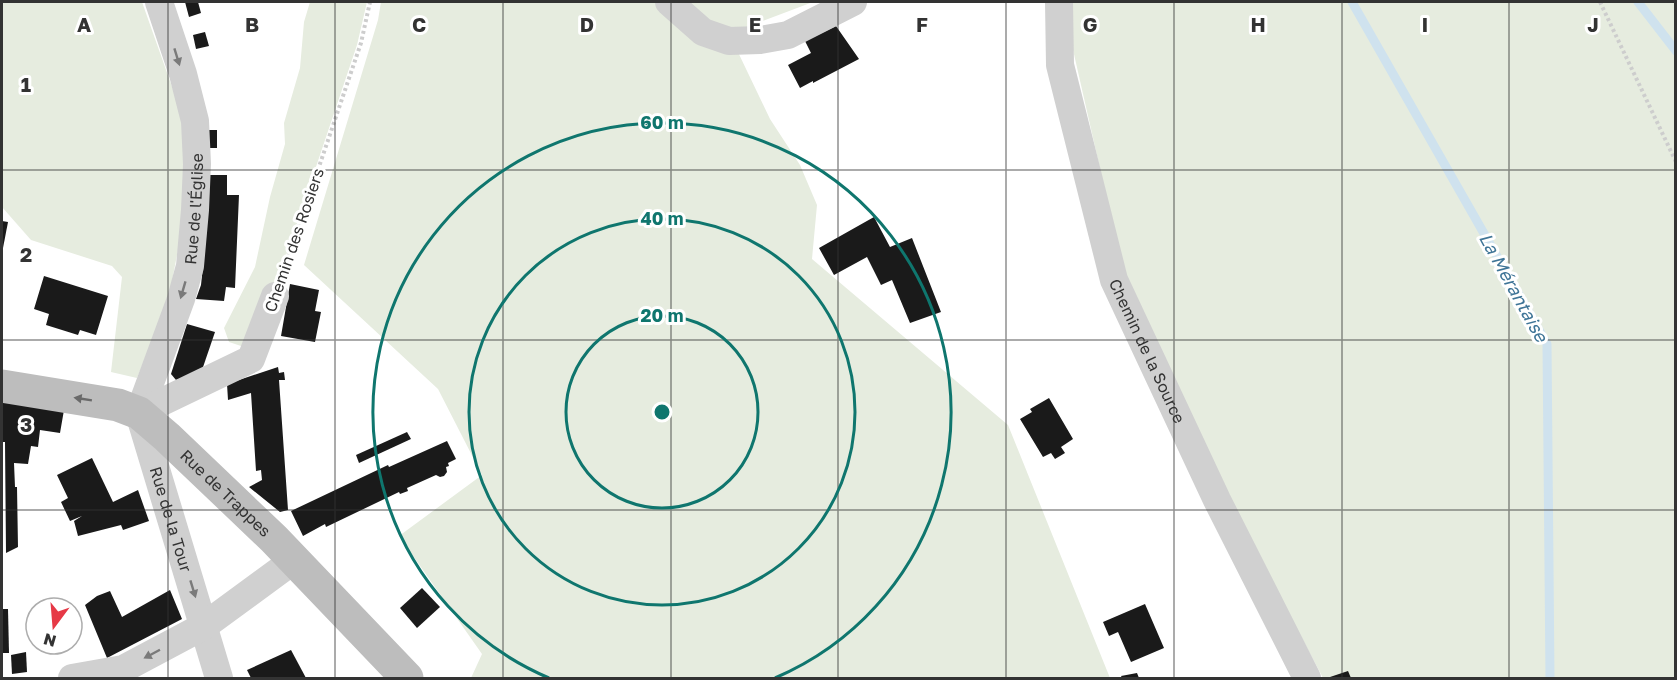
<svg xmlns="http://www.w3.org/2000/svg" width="1677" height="680" viewBox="0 0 1677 680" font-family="'Golos Text',sans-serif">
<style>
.green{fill:#e6ecdf}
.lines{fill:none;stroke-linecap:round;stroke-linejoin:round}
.stream{stroke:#cfe2ee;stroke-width:9}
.building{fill:#1a1a1a}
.path{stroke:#cdcdcd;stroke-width:4;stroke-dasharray:3 3;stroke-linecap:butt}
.street{stroke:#d0d0d0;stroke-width:28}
.secondary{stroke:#bdbdbd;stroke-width:33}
.oneway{fill:#7a7a7a}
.oneway2{fill:#6a6a6a}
.grid{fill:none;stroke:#333;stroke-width:1.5;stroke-opacity:0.55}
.ring{fill:none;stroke:#0f766e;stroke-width:3}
.labels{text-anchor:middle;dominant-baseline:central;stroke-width:6;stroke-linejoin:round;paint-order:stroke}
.street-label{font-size:16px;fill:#333;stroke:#fff}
.water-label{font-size:18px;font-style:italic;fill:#3f7597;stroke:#fff}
.grid-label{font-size:20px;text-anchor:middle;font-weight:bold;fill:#333;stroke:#fff;stroke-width:6;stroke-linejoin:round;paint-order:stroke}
.centre{fill:#0f766e;stroke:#fff;stroke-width:3}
.ring-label{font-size:18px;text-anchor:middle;font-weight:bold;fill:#0f766e;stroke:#fff;stroke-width:6;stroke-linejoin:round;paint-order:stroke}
</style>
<rect width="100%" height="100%" fill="#fff"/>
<!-- green -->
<g class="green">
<polygon points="2,2 142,2 182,115 185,180 181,234 168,302 137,378 111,372 122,277 112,266 31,240 2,207"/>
<polygon points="310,2 367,2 357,45 288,250 257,334 244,347 229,342 224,328 255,267 270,197 285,144 284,123 300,68 304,22"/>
<polygon points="381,2 657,2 736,48 770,119 800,165 817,205 812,259 1008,425 1110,678 471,678 482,654 399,536 482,475 438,389 304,265 378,20"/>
<polygon points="682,2 813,2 734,32 709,25"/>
<polygon points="1067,2 1675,2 1675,678 1323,678 1249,538 1126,283 1071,41"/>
</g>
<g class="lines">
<!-- stream -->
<g class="stream">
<polyline points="1352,2 1547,344 1550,678"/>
<polyline points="1638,2 1676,51"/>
</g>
</g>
<!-- building -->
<g class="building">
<polygon points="185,2 198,2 201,13 189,17"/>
<polygon points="836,26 859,59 813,83 813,81 800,88 788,65 811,53 805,41"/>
<polygon points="205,32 209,46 196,49 193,35"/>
<rect x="207" y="130" width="10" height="18"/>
<polygon points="207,175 227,175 227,195 239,195 235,288 226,287 224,301 196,299 201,285 205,248"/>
<polygon points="874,217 890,247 912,238 941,312 910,323 892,280 881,285 867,257 834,275 819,248"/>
<polygon points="2,221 8,222 3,248 2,248"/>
<polygon points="44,276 108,296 96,335 80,330 78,335 46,325 49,314 34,309"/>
<polygon points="290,284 319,290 315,311 321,312 315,342 281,336"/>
<polygon points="187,324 215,332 201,373 176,380 171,374"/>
<polygon points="278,367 279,373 284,372 285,380 279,380 288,510 280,512 249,487 262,480 261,470 256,471 251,393 228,400 227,384"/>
<polygon points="1049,398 1073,439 1061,447 1065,453 1055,459 1051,453 1043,457 1020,419 1032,412 1030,409"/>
<polygon points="2,400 64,410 60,433 40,430 38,447 31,446 28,464 14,463 15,487 17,487 18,547 6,553 5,442 2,442"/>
<polygon points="407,432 411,439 359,463 356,455"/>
<polygon points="447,441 456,459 448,463 449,466 446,467 447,472 444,476 440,477 436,475 407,488 408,491 400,494 399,492 326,527 325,524 303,536 291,511 388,465 389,467"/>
<polygon points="92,458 113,502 138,490 149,521 123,530 121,525 78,536 74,521 82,516 70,521 61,502 68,498 57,475"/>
<polygon points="422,588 440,607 417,628 400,608"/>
<polygon points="170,590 182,619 107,658 85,605 97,596 110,591 122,617"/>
<polygon points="1145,604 1164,648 1131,662 1118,632 1109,636 1103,622"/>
<polygon points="2,609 8,609 9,653 2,653"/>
<polygon points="291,650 306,678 251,678 247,670"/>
<polygon points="26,652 27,672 12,674 11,655"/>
<polygon points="1348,671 1351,678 1327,678"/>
<polygon points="1137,673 1139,678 1122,678 1121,676"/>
</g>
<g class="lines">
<!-- path -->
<g class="path">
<polyline points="1600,2 1676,162"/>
<polyline points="285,267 361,43 370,2"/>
</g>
<!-- street -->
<g class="street">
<polyline points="669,2 703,32 729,41 760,40 788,35 853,2"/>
<path id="s1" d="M1059,2L1060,65L1114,280L1217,500L1307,678"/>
<path id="s2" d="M139,413L181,299L190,266L195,210L197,164L195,121L183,74L159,2"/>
<path id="s3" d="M139,413L219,678"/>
<polyline points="139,413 251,359 275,296"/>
<polyline points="72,678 123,669 204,626 294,560"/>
</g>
<!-- secondary -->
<path class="secondary" id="s4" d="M2,386L118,405L139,413L167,437L274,539L407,678"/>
</g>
<!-- one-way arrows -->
<defs><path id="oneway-solid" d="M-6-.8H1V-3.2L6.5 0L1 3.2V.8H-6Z" transform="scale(1.5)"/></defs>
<g class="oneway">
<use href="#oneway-solid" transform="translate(177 57) rotate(73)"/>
<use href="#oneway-solid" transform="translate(183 290) rotate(106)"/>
<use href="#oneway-solid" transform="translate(193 589) rotate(73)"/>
<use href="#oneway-solid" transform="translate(152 654) rotate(152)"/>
</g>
<use class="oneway2" href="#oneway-solid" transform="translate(83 399) rotate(-171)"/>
<!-- grid -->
<path class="grid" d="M168,2V678M335,2V678M503,2V678M671,2V678M838,2V678M1006,2V678M1174,2V678M1342,2V678M1509,2V678M2,170H1676M2,340H1676M2,510H1676"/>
<!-- distance rings -->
<g class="ring">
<circle cx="662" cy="412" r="96"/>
<circle cx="662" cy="412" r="193"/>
<path d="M549 678A289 289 0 1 1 775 678"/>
</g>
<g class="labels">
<!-- street labels -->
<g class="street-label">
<text stroke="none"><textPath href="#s2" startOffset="213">Rue de l'Église</textPath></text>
<text transform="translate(294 240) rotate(-71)">Chemin des Rosiers</text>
<text stroke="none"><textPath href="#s1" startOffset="363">Chemin de la Source</textPath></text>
<text stroke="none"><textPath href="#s4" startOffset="258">Rue de Trappes</textPath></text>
<text stroke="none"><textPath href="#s3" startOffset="111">Rue de la Tour</textPath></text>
</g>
<!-- water labels -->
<g class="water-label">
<text transform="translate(1514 287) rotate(61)">La Mérantaise</text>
</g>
</g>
<g class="grid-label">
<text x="84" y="32">A</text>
<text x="252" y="32">B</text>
<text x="419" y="32">C</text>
<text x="587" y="32">D</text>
<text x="755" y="32">E</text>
<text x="922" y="32">F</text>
<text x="1090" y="32">G</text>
<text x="1258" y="32">H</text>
<text x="1425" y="32">I</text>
<text x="1593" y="32">J</text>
<text x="26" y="92">1</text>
<text x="26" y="262">2</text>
<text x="26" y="432">3</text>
</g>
<circle cx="662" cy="412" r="9" class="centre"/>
<g class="ring-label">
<text x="662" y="129">60 m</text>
<text x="662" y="225">40 m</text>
<text x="662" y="322">20 m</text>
</g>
<!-- border -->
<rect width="1677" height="680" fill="none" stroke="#333333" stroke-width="6"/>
<!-- north arrow -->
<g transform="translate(54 626) rotate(196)"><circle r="28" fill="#ffffff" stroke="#adadad" stroke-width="1.5"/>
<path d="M0-4.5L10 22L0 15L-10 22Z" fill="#e63946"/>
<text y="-9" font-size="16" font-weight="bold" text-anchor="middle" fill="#333333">N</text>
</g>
</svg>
